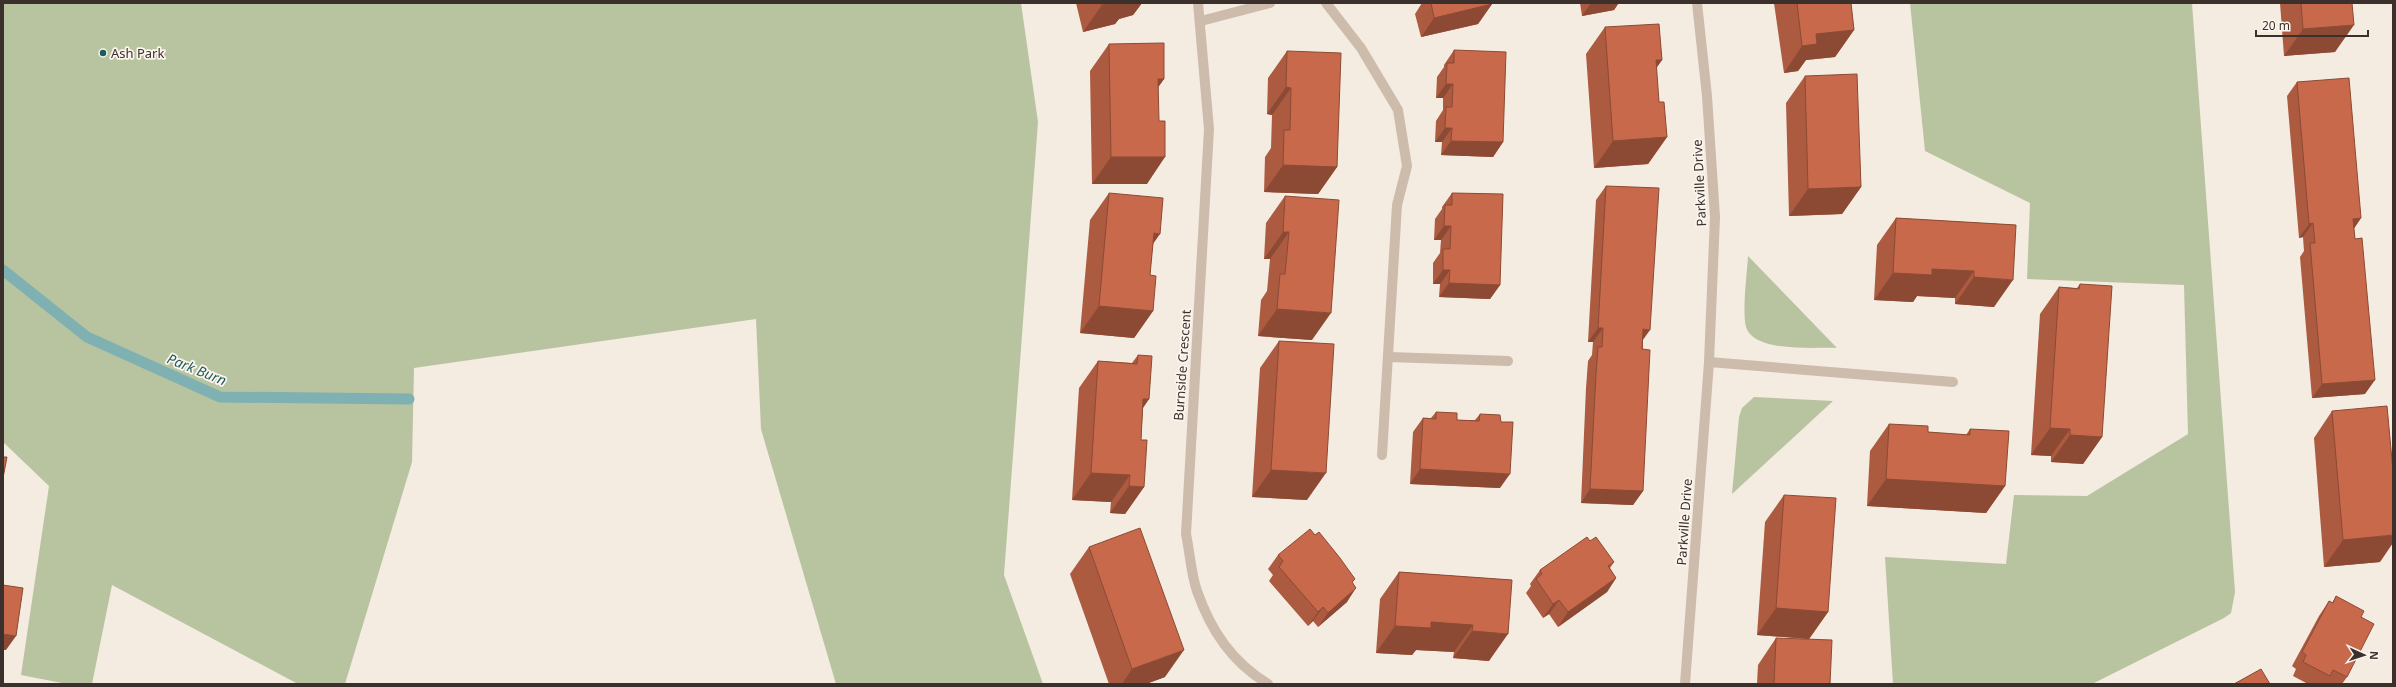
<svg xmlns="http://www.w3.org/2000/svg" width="2396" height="687" viewBox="0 0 2396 687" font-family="'Noto Sans',sans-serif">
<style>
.green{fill:#b8c4a0}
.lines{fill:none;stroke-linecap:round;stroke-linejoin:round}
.stream{stroke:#7fb0b2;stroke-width:11}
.minor{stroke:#cdbbac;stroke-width:10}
.wall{fill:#ac5a40}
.shaded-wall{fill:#8c4a34}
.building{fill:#c8694b;stroke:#8c4a34}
.poi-dot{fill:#1f5a5e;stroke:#fbf5ee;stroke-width:1.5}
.labels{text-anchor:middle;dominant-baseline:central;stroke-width:3.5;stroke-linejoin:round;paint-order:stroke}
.poi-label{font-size:13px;fill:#3b302b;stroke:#fbf5ee;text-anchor:start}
.street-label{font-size:13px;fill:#3b302b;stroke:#fbf5ee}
.water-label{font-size:14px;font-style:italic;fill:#1f5a5e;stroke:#fbf5ee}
</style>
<rect width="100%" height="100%" fill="#f4ebe1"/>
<!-- green -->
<g class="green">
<polygon points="3,3 1021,3 1038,122 1004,575 1043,684 836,684 761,429 756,319 414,368 412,462 345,684 298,684 112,585 92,684 67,684 21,675 49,486 3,442"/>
<polygon points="1910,3 2192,3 2235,592 2231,613 2224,618 2092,684 1893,684 1885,557 2006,564 2014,495 2087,496 2188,434 2184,285 2027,279 2030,203 1925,151"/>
<path d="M1748,256L1837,348C1815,347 1754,353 1746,327C1742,311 1747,274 1748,256Z"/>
<polygon points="1754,397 1833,401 1732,494 1739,417 1742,408"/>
</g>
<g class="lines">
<!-- stream -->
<polyline class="stream" points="3,270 87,337 220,397 409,399"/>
<!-- minor -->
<g class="minor">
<path d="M1198,3L1209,129L1186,534C1190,553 1191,574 1197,591C1211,631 1232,662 1268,684"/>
<polyline points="1326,3 1361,48 1398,110 1407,166 1397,205 1382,455"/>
<polyline points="1201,21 1270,3"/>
<polyline points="1389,357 1508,361"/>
<polyline points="1709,362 1953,382"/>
<polyline points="1685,684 1709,362 1715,217 1707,96 1697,3"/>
</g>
</g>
<!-- wall -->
<g class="wall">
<polygon points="1076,3 1142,3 1133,15 1119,19 1115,24 1083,32"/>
<polygon points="1422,3 1492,3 1492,4 1478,24 1421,37 1415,14"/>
<polygon points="1580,3 1626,3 1618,4 1614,10 1582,16"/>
<polygon points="1774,3 1851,3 1854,30 1835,57 1806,60 1798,71 1784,73"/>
<polygon points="2280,3 2352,3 2335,52 2284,56"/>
<polygon points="1605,27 1662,60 1656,68 1659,102 1667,137 1648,164 1594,168 1586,54"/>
<polygon points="1109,44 1164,79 1158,87 1147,184 1092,184 1090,71"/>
<polygon points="1454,50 1503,142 1493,157 1441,155 1442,142 1435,142 1436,121 1443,110 1443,98 1436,98 1437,77 1444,67 1444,65"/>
<polygon points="1287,51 1337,167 1318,194 1264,192 1265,157 1271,148 1272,115 1267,114 1268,78"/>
<polygon points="1805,76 1861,187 1842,214 1789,216 1786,103"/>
<polygon points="2297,82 2361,218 2354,228 2365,394 2312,398 2300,257 2304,251 2303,237 2299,238 2287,96"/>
<polygon points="1606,186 1643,340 1643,491 1633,505 1581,503 1586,388 1588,361 1592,355 1593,342 1588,342 1596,200"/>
<polygon points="1109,193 1153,243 1150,275 1153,311 1134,338 1080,333 1090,220"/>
<polygon points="1452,193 1500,285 1490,299 1439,297 1440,284 1433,284 1433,263 1440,253 1441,240 1434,240 1435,219 1442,209 1442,207"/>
<polygon points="1285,196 1312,340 1258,336 1261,300 1267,291 1270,259 1264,259 1266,223"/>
<polygon points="1896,218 2016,225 1994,307 1955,304 1955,298 1917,296 1913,302 1874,300 1877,245"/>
<polygon points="2080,284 2102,437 2083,464 2051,462 2051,456 2031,455 2040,314 2059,287 2077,288"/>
<polygon points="1279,341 1307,500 1252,497 1260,368"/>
<polygon points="1138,355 1149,399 1143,408 1141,440 1144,487 1125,514 1110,513 1111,502 1072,500 1079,388 1098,361 1132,363"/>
<polygon points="2332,411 2380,562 2324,567 2314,438"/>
<polygon points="1436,412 1457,420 1475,420 1480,414 1500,488 1410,484 1413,432 1423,418 1431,418"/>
<polygon points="1889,424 1928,432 1966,435 1970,429 2005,486 1986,513 1867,506 1870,451"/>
<polygon points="1784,495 1828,612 1809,639 1757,635 1765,522"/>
<polygon points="1590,541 1614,562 1610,568 1616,578 1607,592 1558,627 1549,614 1543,618 1526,593 1531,586 1530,584 1540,570"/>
<polygon points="1089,547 1165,677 1146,684 1109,684 1070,574"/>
<polygon points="1278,555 1355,579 1352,583 1347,602 1318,627 1313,621 1308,626 1269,581 1273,575 1268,569"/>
<polygon points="1399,572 1512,580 1489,661 1453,658 1454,652 1416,650 1412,655 1376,653 1380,599"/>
<polygon points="2336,596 2361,617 2347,677 2342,684 2308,684 2293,676 2296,669 2292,666 2319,616 2329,601 2332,603"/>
<polygon points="1776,638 1830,684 1757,684 1758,665"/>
</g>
<!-- shaded-wall -->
<g class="shaded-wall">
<polygon points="1111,3 1142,3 1133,15 1119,19 1115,24 1083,32 1102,5"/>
<polygon points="1591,3 1626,3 1618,4 1614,10 1582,16"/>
<polygon points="1492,4 1478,24 1421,37 1434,18"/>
<polygon points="2354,25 2335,52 2284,56 2303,29"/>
<polygon points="1854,30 1835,57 1806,60 1798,71 1784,73 1802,46 1816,34"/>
<polygon points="1656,60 1662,60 1643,87"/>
<polygon points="1158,79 1164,79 1145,106"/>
<polygon points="1446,84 1453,84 1443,98 1436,98"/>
<polygon points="1286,87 1291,88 1272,115 1267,114"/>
<polygon points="1445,128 1452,128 1442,142 1435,142"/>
<polygon points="1667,137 1648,164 1594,168 1613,141"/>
<polygon points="1451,141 1503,142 1493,157 1441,155"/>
<polygon points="1111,157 1165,157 1147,184 1092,184"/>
<polygon points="1283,165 1337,167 1318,194 1264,192"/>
<polygon points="1861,187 1842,214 1789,216 1808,189"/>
<polygon points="2361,218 2351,233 2353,219"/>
<polygon points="2313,223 2303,237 2299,238 2309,224"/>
<polygon points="1444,226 1451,226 1441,240 1434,240"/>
<polygon points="1283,232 1289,232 1270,259 1264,259"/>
<polygon points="1154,233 1160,234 1141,261"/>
<polygon points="1932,269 1974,271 1955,298 1917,296 1913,302 1874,300 1893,273"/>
<polygon points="1443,270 1450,270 1440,284 1433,284"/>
<polygon points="1974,277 2013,280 1994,307 1955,304"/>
<polygon points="1449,283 1500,285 1490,299 1439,297"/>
<polygon points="1099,306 1153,311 1134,338 1080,333"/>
<polygon points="1277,309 1331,313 1312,340 1258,336"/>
<polygon points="1598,328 1603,328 1593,342 1588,342"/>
<polygon points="1643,329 1650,330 1640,344"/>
<polygon points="2375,380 2365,394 2312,398 2322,384"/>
<polygon points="1143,399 1149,399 1130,426"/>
<polygon points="2050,428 2070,429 2051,456 2031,455"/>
<polygon points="2070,435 2102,437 2083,464 2051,462"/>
<polygon points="1420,469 1510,474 1500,488 1410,484"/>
<polygon points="1271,470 1326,473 1307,500 1252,497"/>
<polygon points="1091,473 1130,475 1111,502 1072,500"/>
<polygon points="1886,479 2005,486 1986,513 1867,506"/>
<polygon points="1129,486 1144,487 1125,514 1110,513"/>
<polygon points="1590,489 1643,491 1633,505 1581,503"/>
<polygon points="2393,535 2393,543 2380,562 2324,567 2343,540"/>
<polygon points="1616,578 1607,592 1558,627 1568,612"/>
<polygon points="1356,588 1347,602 1318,627 1328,613"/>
<polygon points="1559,600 1549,614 1543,618 1553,604"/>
<polygon points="1323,607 1313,621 1308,626 1318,612"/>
<polygon points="1776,608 1828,612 1809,639 1757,635"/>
<polygon points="1431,622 1473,625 1454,652 1416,650 1412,655 1376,653 1395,626"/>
<polygon points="1472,631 1508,634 1489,661 1453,658"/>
<polygon points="3,634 16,636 6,650 3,650"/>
<polygon points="1184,650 1165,677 1146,684 1122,684 1132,669"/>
</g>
<!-- building -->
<g class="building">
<polygon points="1101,3 1111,3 1102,5"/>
<polygon points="1431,3 1492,3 1492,4 1434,18"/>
<polygon points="1797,3 1851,3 1854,30 1816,34 1817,44 1802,46"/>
<polygon points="2301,3 2352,3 2354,25 2303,29"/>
<polygon points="1659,24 1662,60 1656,60 1659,102 1664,102 1667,137 1613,141 1605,27"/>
<polygon points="1164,43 1164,79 1158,79 1159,121 1165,121 1165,157 1111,157 1109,44"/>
<polygon points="1454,50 1506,52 1503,142 1451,141 1452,128 1445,128 1446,107 1452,107 1453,84 1446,84 1447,63 1454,63"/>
<polygon points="1287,51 1341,53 1337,167 1283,165 1284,130 1290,130 1291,88 1286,87"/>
<polygon points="1857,74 1861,187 1808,189 1805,76"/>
<polygon points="2349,78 2361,218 2353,219 2355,239 2362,238 2375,380 2322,384 2310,243 2315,243 2313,223 2309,224 2297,82"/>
<polygon points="1606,186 1659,188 1650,330 1643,329 1642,349 1650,350 1643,491 1590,489 1596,374 1598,347 1602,347 1603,328 1598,328"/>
<polygon points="1109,193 1163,198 1160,234 1154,233 1150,275 1156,276 1153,311 1099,306"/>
<polygon points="1452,193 1503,194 1500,285 1449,283 1450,270 1443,270 1443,249 1450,249 1451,226 1444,226 1445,205 1452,205"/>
<polygon points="1285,196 1339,200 1331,313 1277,309 1280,274 1285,274 1289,232 1283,232"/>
<polygon points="1896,218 2016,225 2013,280 1974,277 1974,271 1932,269 1932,275 1893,273"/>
<polygon points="2080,284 2112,286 2102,437 2070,435 2070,429 2050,428 2059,287 2079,289"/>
<polygon points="1279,341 1334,344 1326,473 1271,470"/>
<polygon points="1138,355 1152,356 1149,399 1143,399 1141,440 1147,440 1144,487 1129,486 1130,475 1091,473 1098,361 1137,364"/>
<polygon points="2387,406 2393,471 2393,535 2343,540 2332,411"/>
<polygon points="1436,412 1457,413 1457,420 1479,421 1480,414 1500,415 1501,422 1513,422 1510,474 1420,469 1423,418 1436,419"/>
<polygon points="1889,424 1928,426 1928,432 1970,435 1970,429 2009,431 2005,486 1886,479"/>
<polygon points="3,457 7,457 3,478"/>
<polygon points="1784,495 1836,498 1828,612 1776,608"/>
<polygon points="1140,528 1184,650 1132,669 1089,547"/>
<polygon points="1310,529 1315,535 1319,532 1340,558 1355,579 1352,582 1356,588 1328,613 1323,607 1318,612 1279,567 1283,561 1278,555"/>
<polygon points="1587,537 1590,541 1596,537 1614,562 1608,566 1616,578 1568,612 1559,600 1553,604 1536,579 1542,574 1540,570"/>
<polygon points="1399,572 1512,580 1508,634 1472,631 1473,625 1431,622 1431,628 1395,626"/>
<polygon points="3,585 23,588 16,636 3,634"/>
<polygon points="2336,596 2364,611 2361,617 2374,624 2347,677 2333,670 2330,676 2303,662 2306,655 2302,652 2329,601 2333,603"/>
<polygon points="1776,638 1832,640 1830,684 1774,684"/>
<polygon points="2261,669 2270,684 2234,684"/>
</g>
<!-- markers -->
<circle class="poi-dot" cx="103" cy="53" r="4"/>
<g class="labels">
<!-- poi labels -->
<g class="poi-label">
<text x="111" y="53">Ash Park</text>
</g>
<!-- street labels -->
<g class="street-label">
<text transform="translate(1699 183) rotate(-93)">Parkville Drive</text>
<text transform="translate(1182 365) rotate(-86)">Burnside Crescent</text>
<text transform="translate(1684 522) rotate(-86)">Parkville Drive</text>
</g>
<!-- water labels -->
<g class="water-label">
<text transform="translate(197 369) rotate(22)">Park Burn</text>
</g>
</g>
<!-- border -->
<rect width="2396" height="687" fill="none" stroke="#3b302b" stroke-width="8"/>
<!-- north arrow -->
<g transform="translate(2364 655) rotate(93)" stroke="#fbf5ee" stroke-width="3" paint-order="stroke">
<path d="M0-3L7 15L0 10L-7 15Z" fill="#3b302b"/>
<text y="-6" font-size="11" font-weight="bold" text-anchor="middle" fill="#3b302b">N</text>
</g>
<!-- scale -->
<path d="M2256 30v6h112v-6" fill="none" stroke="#3b302b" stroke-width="2"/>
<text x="2262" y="30" font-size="12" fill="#3b302b" stroke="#fbf5ee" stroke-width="3" paint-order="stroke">20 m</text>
</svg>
